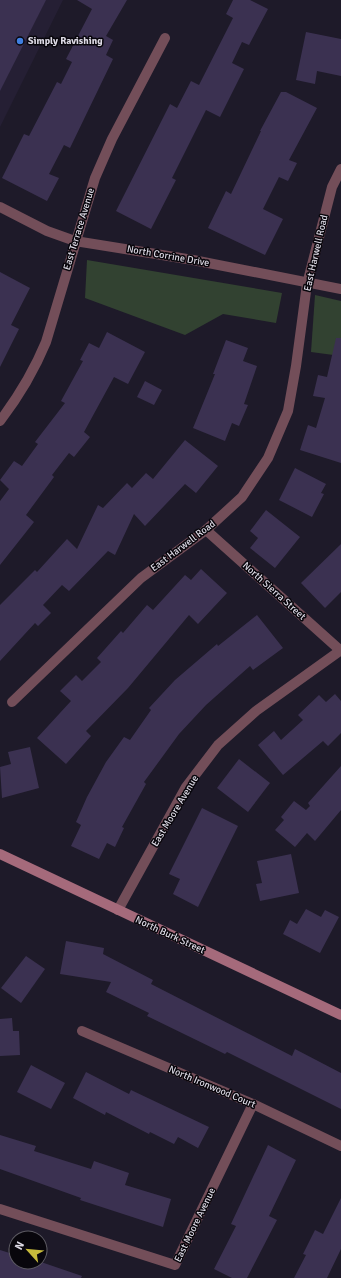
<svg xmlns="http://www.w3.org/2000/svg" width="341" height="1278" viewBox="0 0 341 1278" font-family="Signika,sans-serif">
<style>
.built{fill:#251f34}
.green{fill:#324231}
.building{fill:#3b3151}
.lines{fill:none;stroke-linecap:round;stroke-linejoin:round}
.street{stroke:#734e59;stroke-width:10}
.secondary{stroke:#a56a7b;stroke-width:10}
.shop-dot{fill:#3f7fe0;stroke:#08060c;stroke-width:1.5}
.labels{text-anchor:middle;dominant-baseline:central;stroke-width:3;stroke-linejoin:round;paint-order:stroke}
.poi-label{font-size:10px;font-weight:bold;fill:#dddae5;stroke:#08060c;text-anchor:start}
.street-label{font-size:10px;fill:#dddae5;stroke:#08060c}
</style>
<rect width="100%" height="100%" fill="#1e1a29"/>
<!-- built -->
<polygon class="built" points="0,0 63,0 0,127"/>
<!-- green -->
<g class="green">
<polygon points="87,260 282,293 276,323 223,314 185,335 85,298"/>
<polygon points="315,295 341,301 341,356 311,352"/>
</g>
<!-- building -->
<g class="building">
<polygon points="0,0 46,0 0,91"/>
<polygon points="77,0 127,0 106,36 113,40 106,55 113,59 70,148 64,145 49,174 59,178 47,201 2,178 24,134 29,136 57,82 61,84 72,62 66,59 92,9"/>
<polygon points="233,0 250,0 268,9 249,45 242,42 232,63 244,69 220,117 206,110 172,178 176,180 151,229 116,211 170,104 177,108 191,81 199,85 233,18 226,14"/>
<polygon points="306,32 341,39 341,76 317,71 315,84 296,80"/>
<polygon points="281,92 286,92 317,108 289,160 297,163 288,181 279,177 263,209 283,219 265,255 208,228 226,191 231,194 261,131 260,131"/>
<polygon points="0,272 30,288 11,325 19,329 0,367"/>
<polygon points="107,332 145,352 128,384 114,377 84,432 90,437 74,457 69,453 52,475 54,477 26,515 34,522 0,565 0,501 9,489 0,480 14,461 22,466 38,444 35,442 65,403 61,401 83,361 80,360 89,343 99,348"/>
<polygon points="336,338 341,338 341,463 300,450 308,425 316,428 325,398 313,396 318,375 327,377"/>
<polygon points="226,340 248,348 243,361 257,366 244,404 248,405 239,426 232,423 225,441 193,428 215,374 213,374"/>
<polygon points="145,381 162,390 154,405 137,397"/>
<polygon points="185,440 218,466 196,493 185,484 145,526 134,514 115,555 108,551 69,591 62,585 43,605 51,613 38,626 35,623 0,661 0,605 35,570 37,572 67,539 77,549 98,505 103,508 127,483 132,488 146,473 153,479"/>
<polygon points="295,468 326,484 321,493 324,494 312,517 279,500"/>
<polygon points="266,510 300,537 275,568 250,548 258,538 250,531"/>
<polygon points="341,544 341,592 325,608 301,583"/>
<polygon points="201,569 227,593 198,624 189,615 128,688 86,731 91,736 66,764 37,738 71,701 60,691 76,675 82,681 101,662 97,658 121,631 123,633 147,605 153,610 185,575 191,580"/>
<polygon points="257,615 283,648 253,670 250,666 206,705 179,734 144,782 146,784 122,827 124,828 115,847 107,843 99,859 71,846 81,825 76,822 87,797 106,762 124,737 130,740 151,710 149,708 175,680 217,644 218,646"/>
<polygon points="335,694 341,701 341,733 328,746 323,741 283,775 258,745 274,731 281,740 303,720 298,715 319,695 326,702"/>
<polygon points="30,747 39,788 2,798 0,767 11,764 8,752"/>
<polygon points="239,759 270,783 248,812 217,788"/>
<polygon points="341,766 341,810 315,841 307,833 295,847 275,830 284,820 281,817 294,801 306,810 310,806 308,803"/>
<polygon points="202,808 238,826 198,907 173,894 180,879 169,874"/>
<polygon points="291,854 299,893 260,901 256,884 262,883 257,861"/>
<polygon points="306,909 321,917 325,910 339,917 320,953 283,934 290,920 297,924"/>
<polygon points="66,941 104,948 103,954 153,980 151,984 292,1056 295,1049 341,1073 341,1109 227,1052 225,1054 147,1016 149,1013 106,992 111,982 60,974"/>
<polygon points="26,956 45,969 21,1003 1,988"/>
<polygon points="12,1018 13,1031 19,1031 20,1055 0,1056 0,1019"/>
<polygon points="31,1065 65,1083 51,1109 17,1092"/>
<polygon points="86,1072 129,1094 131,1090 209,1127 198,1148 178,1137 174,1144 150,1132 149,1134 106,1112 105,1115 73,1098"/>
<polygon points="0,1135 36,1146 34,1151 91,1169 94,1161 129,1173 125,1185 171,1199 163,1227 80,1200 81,1198 0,1169"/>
<polygon points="268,1145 296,1160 269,1216 277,1220 247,1278 232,1278 214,1269 236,1226 231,1224"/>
<polygon points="341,1198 341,1249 327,1278 294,1278 306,1255 303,1254 315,1230 323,1234"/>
<polygon points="0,1250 16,1255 16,1262 41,1262 82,1276 81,1278 0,1278"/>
</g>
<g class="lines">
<!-- street -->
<g class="street">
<polyline points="0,207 47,231 75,241 193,260 341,289"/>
<path d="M0,421C19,396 34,371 46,342L95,178L112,139L165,38"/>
<polyline points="206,530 341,651"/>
<polyline points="12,702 141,578 206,530 242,497 268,458 288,411 296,366 307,284 332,187 341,169"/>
<polyline points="118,910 186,787 218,745 256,711 341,650"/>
<polyline points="82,1031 253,1104 341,1146"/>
<polyline points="0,1209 175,1265 253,1104"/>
</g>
<!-- secondary -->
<polyline class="secondary" points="0,854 341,1015"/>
</g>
<!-- markers -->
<circle class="shop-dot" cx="20" cy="41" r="4"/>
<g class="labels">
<!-- poi labels -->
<g class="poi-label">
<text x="28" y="41">Simply Ravishing</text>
</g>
<!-- street labels -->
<g class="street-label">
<text transform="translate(79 229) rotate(-73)">East Terrace Avenue</text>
<text transform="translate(316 253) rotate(-77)">East Harwell Road</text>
<text transform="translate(168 256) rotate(10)">North Corrine Drive</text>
<text transform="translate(183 546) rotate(-37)">East Harwell Road</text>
<text transform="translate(274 591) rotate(42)">North Sierra Street</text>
<text transform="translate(175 811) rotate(-59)">East Moore Avenue</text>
<text transform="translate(170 935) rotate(25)">North Burk Street</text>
<text transform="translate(212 1087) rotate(23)">North Ironwood Court</text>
<text transform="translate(195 1225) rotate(-64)">East Moore Avenue</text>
</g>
</g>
<!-- north arrow -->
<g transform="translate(28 1250) rotate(297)"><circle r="19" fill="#08060c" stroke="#5d5b63"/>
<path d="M0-3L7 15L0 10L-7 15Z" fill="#c7bb3c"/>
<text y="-6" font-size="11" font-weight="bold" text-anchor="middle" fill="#dddae5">N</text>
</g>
</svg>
